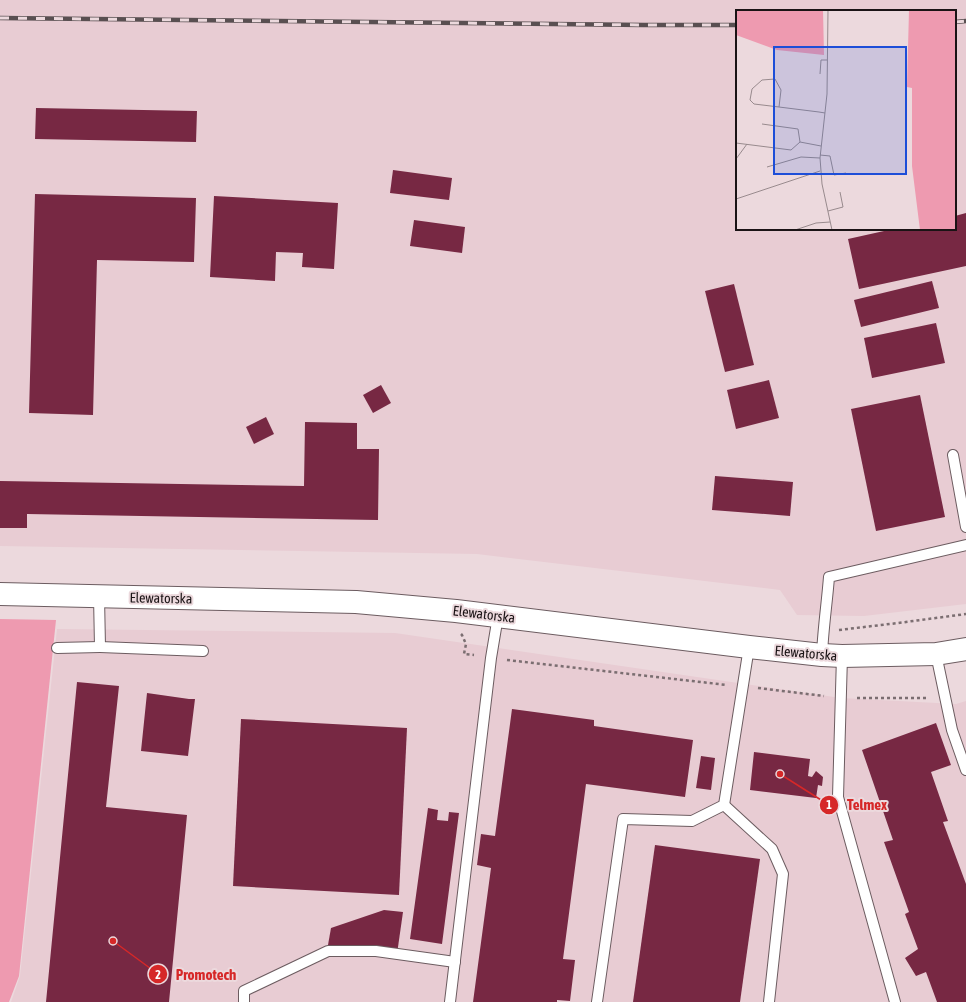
<svg xmlns="http://www.w3.org/2000/svg" width="966" height="1002" viewBox="0 0 966 1002" font-family="'Asap Condensed',sans-serif">
<style>
.built{fill:#e8ccd3;fill-rule:evenodd}
.green{fill:#ee9ab0}
.building{fill:#772843}
.lines{fill:none;stroke-linecap:round;stroke-linejoin:round}
.service-casing{stroke:#6c5c60;stroke-width:12}
.tertiary-casing{stroke:#6c5c60;stroke-width:24}
.path{stroke:#7b6e71;stroke-width:2.5;stroke-dasharray:3 3;stroke-linecap:butt}
.service{stroke:#fff;stroke-width:10}
.tertiary{stroke:#fff;stroke-width:22}
.rail-casing{stroke:#594f51;stroke-width:4.5}
.rail{stroke:#ecd9dd;stroke-width:3;stroke-dasharray:9;stroke-linecap:butt}
.labels{text-anchor:middle;dominant-baseline:central;stroke-width:4;stroke-linejoin:round;paint-order:stroke}
.street-label{font-size:14px;fill:#1a1315;stroke:#ecd9dd}
.inset-road{fill:none;stroke:#988a8d;stroke-width:1}
.view{fill:#1d4ed8;fill-opacity:0.15;stroke:#1d4ed8;stroke-width:2}
.inset-edge{fill:none;stroke:#1a1315;stroke-width:2}
.leader{fill:none;stroke:#d62828;stroke-width:1.5}
.callout-dot{fill:#d62828;stroke:#ecd9dd;stroke-width:1.5}
.mark-label{font-size:12px;text-anchor:middle;font-weight:bold;fill:#fff}
.callout-label{font-size:15px;text-anchor:middle;font-weight:bold;fill:#d62828;stroke:#ecd9dd;stroke-width:4;stroke-linejoin:round;paint-order:stroke}
</style>
<rect width="100%" height="100%" fill="#ecd9dd"/>
<!-- built -->
<g class="built">
<path d="M0,0H966V604L864,616L797,615L780,590L477,554L0,546ZM737,11H955V229H737Z"/>
<polygon points="57,629 395,633 841,698 956,704 966,701 966,1002 11,1002 20,976"/>
</g>
<!-- green -->
<polygon class="green" points="0,619 56,620 19,976 9,1002 0,1002"/>
<!-- building -->
<g class="building">
<polygon points="36,108 197,111 196,142 35,139"/>
<polygon points="393,170 452,178 449,200 390,193"/>
<polygon points="35,194 196,198 194,262 97,260 93,415 29,413"/>
<polygon points="214,196 338,203 334,269 302,267 303,253 276,252 275,281 210,277"/>
<polygon points="966,213 966,266 859,289 848,239 893,229 955,229 955,216"/>
<polygon points="414,220 465,227 462,253 410,246"/>
<polygon points="932,281 939,308 861,327 854,300"/>
<polygon points="734,284 754,365 725,372 705,291"/>
<polygon points="936,323 945,363 872,378 864,338"/>
<polygon points="769,380 779,418 736,429 727,390"/>
<polygon points="381,385 391,403 373,413 363,395"/>
<polygon points="920,395 945,517 876,531 851,409"/>
<polygon points="266,417 274,434 254,444 246,427"/>
<polygon points="305,422 357,423 357,449 379,449 378,520 27,514 27,528 0,528 0,481 304,486"/>
<polygon points="715,476 793,482 790,516 712,510"/>
<polygon points="77,682 119,686 106,807 187,815 169,1002 46,1002"/>
<polygon points="147,693 189,699 195,699 188,756 141,751"/>
<polygon points="512,709 594,720 594,726 693,740 685,797 586,784 563,959 575,960 570,1001 557,1000 557,1002 473,1002 491,868 477,865 481,834 495,836"/>
<polygon points="241,719 407,728 399,895 233,886"/>
<polygon points="936,723 951,765 931,772 948,821 943,822 966,884 966,1002 937,1002 926,972 916,976 905,958 918,949 905,914 909,912 884,842 893,840 862,750"/>
<polygon points="754,752 810,759 808,776 812,777 816,771 823,777 822,786 818,785 816,798 750,790"/>
<polygon points="701,756 715,758 711,790 696,788"/>
<polygon points="428,808 438,810 437,820 448,821 449,812 459,813 442,944 410,939"/>
<polygon points="655,845 760,859 740,1002 633,1002"/>
<polygon points="384,910 403,912 397,954 328,945 331,928"/>
</g>
<g class="lines">
<!-- service casing -->
<g class="service-casing">
<g id="service">
<polyline points="953,455 966,527"/>
<polyline points="99,596 100,647 203,651"/>
<polyline points="57,648 100,647"/>
<polyline points="936,654 952,730 966,770"/>
<path d="M822,655C823,629 827,603 829,577L966,545"/>
<polyline points="842,656 838,797 895,1002"/>
<polyline points="724,805 772,849 783,874 769,1002"/>
<polyline points="244,1002 244,991 328,951 376,951 455,962"/>
<polyline points="450,1002 491,658 498,616"/>
<polyline points="597,1002 623,819 692,821 724,805 749,647"/>
</g>
</g>
<!-- tertiary casing -->
<g class="tertiary-casing">
<polyline id="tertiary" points="0,594 356,602 456,611 749,647 822,655 842,656 936,654 966,649"/>
</g>
<!-- path -->
<g class="path">
<polyline points="839,630 898,623 966,614"/>
<polyline points="461,634 462,635 466,644 464,654 474,655"/>
<polyline points="507,660 727,685"/>
<polyline points="758,688 824,696"/>
<polyline points="857,698 928,698"/>
</g>
<!-- service -->
<use href="#service" class="service"/>
<!-- tertiary -->
<use href="#tertiary" class="tertiary"/>
<!-- rail casing -->
<g class="rail-casing">
<g id="rail">
<polyline points="0,18 644,25 737,25"/>
<polyline points="955,22 966,21"/>
</g>
</g>
<!-- rail -->
<use href="#rail" class="rail"/>
</g>
<g class="labels">
<!-- street labels -->
<g class="street-label">
<text transform="translate(161 598) rotate(1)">Elewatorska</text>
<text transform="translate(484 614) rotate(7)">Elewatorska</text>
<text transform="translate(806 653) rotate(5)">Elewatorska</text>
</g>
</g>
<!-- overview -->
<g transform="translate(736 10)">
<rect width="220" height="220" fill="#ecd9dd"/>
<path d="M0,0H87L88,45L41,40L0,25ZM173,0H220V220H184L176,156V78L171,77Z" fill="#ee9ab0"/>
<path class="inset-road" d="M92,0L91,84L84,148L86,174L96,220M84,64L85,50H91M43,97L45,80L39,69L26,70L16,79L14,90L18,94L43,97L83,102L89,103M26,114L62,119L64,132L85,136M0,133L55,140L64,132M84,145L94,146L98,165L110,163M0,149L11,134M31,157L65,147L84,148M0,189L84,161M92,201L107,197L104,182M59,220L80,213L94,212"/>
<path class="view" d="M38,37H170V164H38Z"/>
<rect width="220" height="220" class="inset-edge"/>
</g>
<!-- callouts -->
<path class="leader" d="M780 774L829 805M113 941L158 974"/>
<g class="callout-dot">
<circle cx="780" cy="774" r="4"/>
<circle cx="113" cy="941" r="4"/>
<circle cx="829" cy="805" r="10"/>
<circle cx="158" cy="974" r="10"/>
</g>
<g class="mark-label">
<text x="829" y="809">1</text>
<text x="158" y="979">2</text>
</g>
<g class="callout-label">
<text x="867" y="810">Telmex</text>
<text x="206" y="980">Promotech</text>
</g>
</svg>
